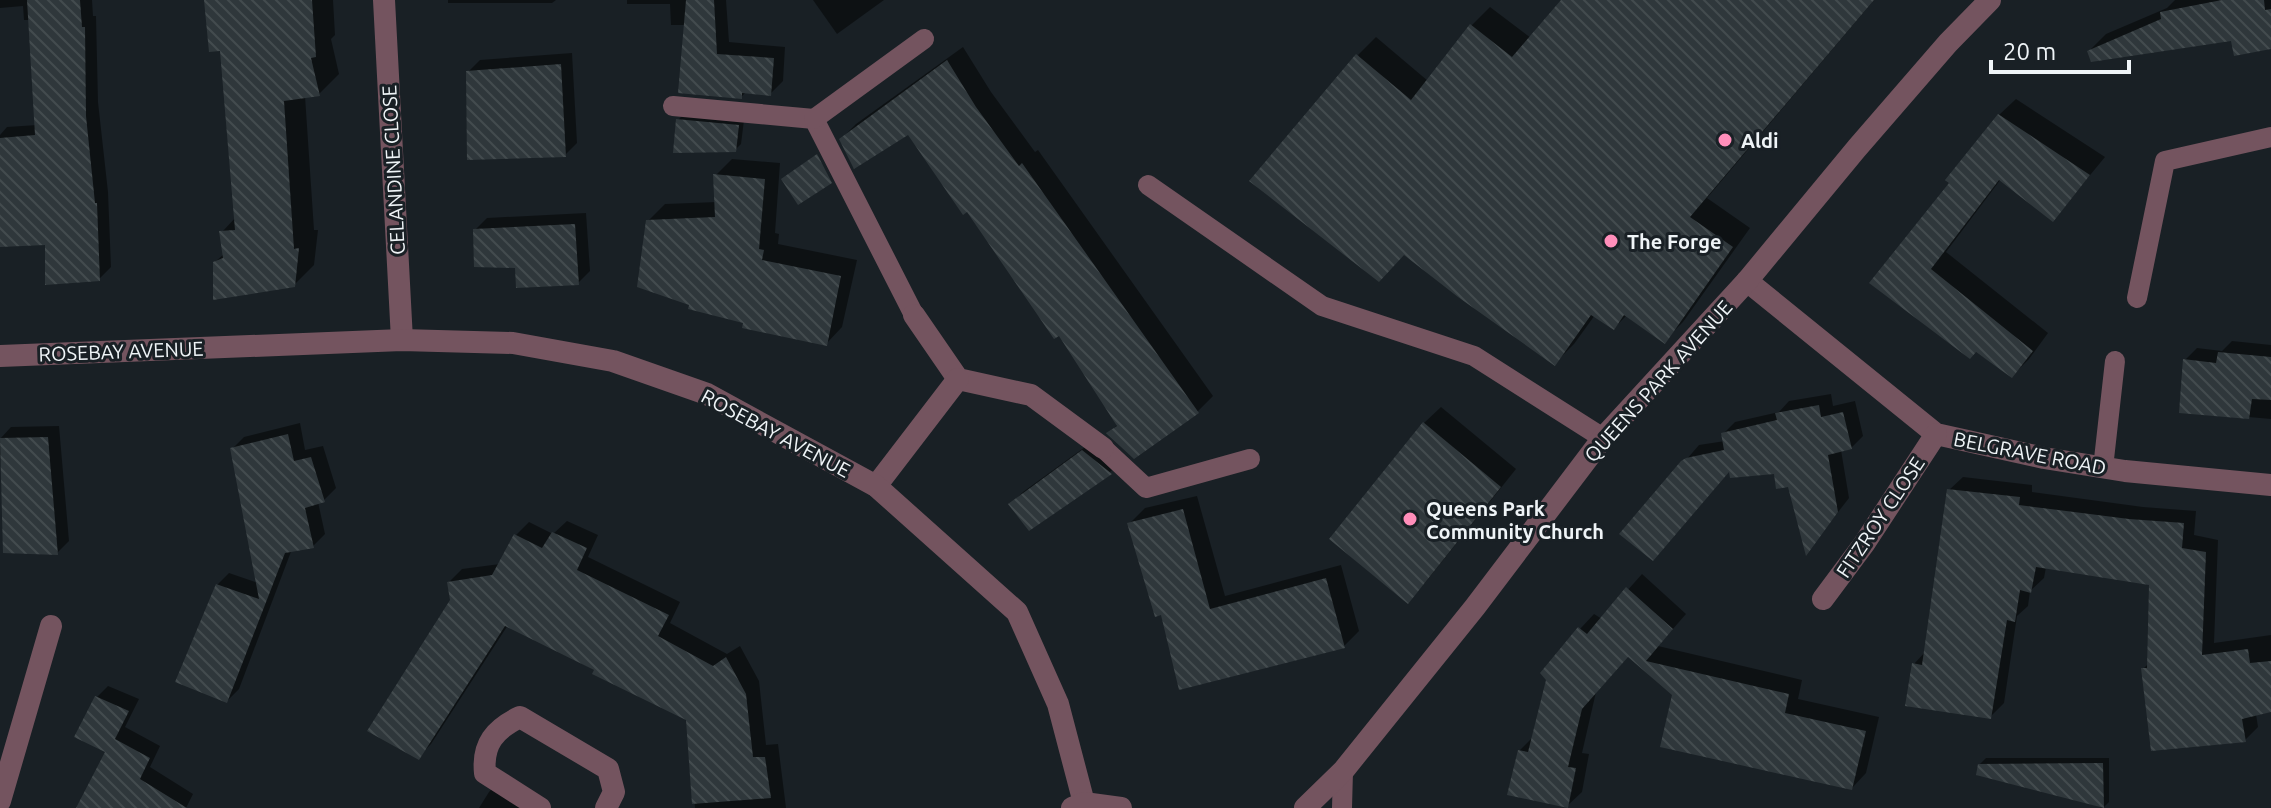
<svg xmlns="http://www.w3.org/2000/svg" width="2271" height="808" viewBox="0 0 2271 808" font-family="Ubuntu,sans-serif">
<style>
.shadow{fill:#0007}
.building{fill:url(#building-back-hatch)}
.lines{fill:none;stroke-linecap:round;stroke-linejoin:round}
.service{stroke:#74545f;stroke-width:20}
.minor{stroke:#74545f;stroke-width:22}
.tertiary{stroke:#74545f;stroke-width:22}
.poi-dot{fill:#ff8eba;stroke:#192025;stroke-width:3}
.labels{text-anchor:middle;dominant-baseline:central;stroke-width:6;stroke-linejoin:round;paint-order:stroke}
.poi-label{font-size:20px;font-weight:bold;fill:#eff4f7;stroke:#192025;text-anchor:start}
.street-label{font-size:20px;fill:#eff4f7;stroke:#192025}
</style>
<defs>
<pattern id="building-back-hatch" width="6" height="6" patternUnits="userSpaceOnUse" patternTransform="scale(2)"><rect width="6" height="6" fill="#2f373b"/><path d="M-1 5l2 2M0 0l6 6M5-1l2 2" fill="none" stroke="#434b4e"/></pattern>
</defs>
<rect width="100%" height="100%" fill="#192025"/>
<!-- shadow -->
<g class="shadow">
<polygon points="0,0 92,0 93,16 96,16 98,102 108,192 111,267 99,279 0,212 0,135 7,127 37,125 30,20 24,20 23,6 0,8"/>
<polygon points="207,0 333,0 335,35 331,39 339,74 319,94 305,96 314,230 318,230 314,265 294,285 215,262 224,254 222,232 236,217 222,48"/>
<polygon points="448,0 556,0 552,3 448,3"/>
<polygon points="627,0 726,0 729,42 785,47 783,81 771,93 747,91 741,97 686,25 671,25 670,4 627,4"/>
<polygon points="813,0 884,0 837,34"/>
<polygon points="1564,0 1874,0 1707,198 1750,228 1683,322 1664,341 1627,315 1614,328 1595,315 1574,344 1555,363 1358,55 1376,37 1428,81 1472,25 1490,7 1531,38"/>
<polygon points="2175,0 2271,0 2271,47 2232,39 2089,51 2106,34 2167,8"/>
<polygon points="963,47 991,92 1035,152 1038,150 1213,396 1198,411 1134,456 1109,433 1118,424 1059,334 908,132 841,139 856,124"/>
<polygon points="572,53 577,143 565,155 468,72 480,60"/>
<polygon points="2016,99 2105,157 2053,220 2001,179 1946,252 2048,333 2029,359 2012,376 1872,283 1951,182 1999,115"/>
<polygon points="684,114 744,120 741,144 735,150 678,120"/>
<polygon points="732,159 780,163 775,233 779,234 778,244 857,260 842,327 826,344 746,321 648,221 665,204 717,202 716,175"/>
<polygon points="586,213 590,271 578,283 517,266 475,230 487,218"/>
<polygon points="2232,341 2271,345 2271,419 2181,411 2185,360 2197,348 2222,351"/>
<polygon points="1831,394 1833,406 1855,401 1863,436 1851,448 1841,450 1849,498 1807,552 1790,485 1776,472 1730,469 1622,534 1699,445 1725,441 1723,434 1735,422 1779,412 1789,401"/>
<polygon points="1441,407 1516,469 1424,584 1408,601 1424,423"/>
<polygon points="300,423 305,450 323,446 336,488 324,500 318,502 325,534 313,546 292,549 239,689 227,701 217,585 229,573 258,583 232,449 244,437"/>
<polygon points="59,426 69,541 57,553 4,551 0,439 11,427"/>
<polygon points="1096,439 1122,461 1110,472 1030,528 1011,504 1023,492"/>
<polygon points="1963,477 2032,485 2032,492 2143,507 2196,511 2194,535 2218,540 2214,643 2271,635 2271,710 2256,714 2258,727 2245,740 2143,669 2149,663 2151,583 2046,567 2044,578 2030,591 2028,606 2017,616 2004,703 1990,717 1914,664 1926,651 1949,490"/>
<polygon points="1197,496 1225,596 1341,565 1359,631 1344,646 1162,612 1130,523 1145,508"/>
<polygon points="567,521 598,535 588,557 680,602 670,623 727,654 740,646 759,681 766,745 778,744 786,808 695,808 688,719 508,625 431,744 418,757 452,601 449,582 462,569 500,564 516,535 529,522 553,534"/>
<polygon points="1642,574 1686,614 1658,646 1802,680 1798,699 1879,717 1866,773 1852,788 1674,695 1629,655 1596,692 1582,753 1589,754 1582,792 1567,806 1519,751 1534,736 1580,629 1594,614 1602,619"/>
<polygon points="108,686 139,699 125,727 160,746 150,767 193,794 186,808 78,808 108,751 97,697"/>
<polygon points="1986,758 2109,758 2109,802 2103,808 1980,764"/>
<polygon points="500,780 536,808 479,808 489,792"/>
</g>
<!-- building -->
<g class="building">
<polygon points="27,0 80,0 82,27 85,27 86,116 95,203 97,203 100,281 45,285 45,245 0,247 0,138 35,135"/>
<polygon points="204,0 312,0 316,57 311,58 320,96 284,101 294,249 299,248 295,287 213,300 213,262 223,258 219,231 235,230 220,51 209,52"/>
<polygon points="686,0 714,0 717,54 774,58 771,96 742,93 742,99 678,93"/>
<polygon points="1561,0 1874,0 1690,217 1733,247 1665,344 1624,315 1614,330 1591,315 1555,366 1458,297 1404,255 1379,282 1249,181 1356,54 1411,100 1470,24 1512,57"/>
<polygon points="2222,0 2264,0 2265,10 2271,9 2271,49 2234,56 2231,41 2091,62 2087,51 2161,19 2160,12"/>
<polygon points="947,60 976,107 1019,166 1022,163 1199,413 1134,459 1106,433 1117,426 1059,336 1054,339 967,212 963,215 908,135 854,169 839,139"/>
<polygon points="561,64 566,157 467,160 466,71"/>
<polygon points="1998,114 2090,175 2053,222 1999,180 1931,269 2033,351 2012,378 1976,352 1970,359 1869,283 1949,183 1945,180"/>
<polygon points="676,119 739,125 736,152 673,153"/>
<polygon points="817,154 832,183 798,205 781,179"/>
<polygon points="713,174 765,179 759,249 764,250 762,260 841,276 827,346 742,328 743,323 688,309 689,305 637,287 646,220 715,217"/>
<polygon points="575,224 579,285 516,288 515,268 474,267 473,229"/>
<polygon points="2218,352 2271,357 2271,400 2252,399 2249,419 2179,413 2183,359 2216,363"/>
<polygon points="1819,405 1821,417 1843,412 1852,449 1828,455 1838,512 1806,556 1788,487 1776,489 1774,474 1730,478 1729,472 1653,561 1619,534 1681,461 1686,458 1724,450 1721,433 1777,420 1775,413"/>
<polygon points="1423,422 1501,487 1408,604 1329,539"/>
<polygon points="288,434 294,461 311,457 325,502 305,508 314,548 285,553 227,703 175,682 216,584 259,599 230,448"/>
<polygon points="48,437 58,555 3,553 0,438"/>
<polygon points="1082,450 1112,474 1029,531 1008,504"/>
<polygon points="1947,489 2020,497 2019,505 2129,519 2184,523 2182,548 2206,552 2202,655 2248,649 2250,663 2271,661 2271,712 2242,719 2246,742 2151,751 2141,668 2147,668 2149,585 2036,567 2031,593 2020,590 2015,622 2007,620 1991,719 1905,706 1912,663 1922,665"/>
<polygon points="1183,509 1210,609 1326,578 1345,648 1179,690 1161,615 1155,617 1127,523"/>
<polygon points="552,532 587,548 577,570 669,615 658,636 713,666 726,657 746,694 753,757 765,757 771,798 692,804 686,720 592,674 594,670 505,626 419,760 367,731 450,600 447,582 492,575 514,534 542,548"/>
<polygon points="1626,587 1673,629 1646,661 1789,694 1785,713 1866,731 1852,790 1660,747 1672,695 1628,657 1582,709 1568,767 1576,768 1568,808 1507,795 1518,750 1528,752 1546,680 1540,673 1578,627 1587,634"/>
<polygon points="95,696 129,711 115,739 150,758 140,779 187,808 76,808 105,752 74,737"/>
<polygon points="2103,763 2104,808 1976,775 1978,764"/>
</g>
<g class="lines">
<!-- service -->
<g class="service">
<polyline points="673,106 814,119 914,315"/>
<polyline points="814,119 924,39"/>
<polyline points="1148,185 1322,306 1474,356 1603,438"/>
<polyline points="2137,298 2165,161 2271,137"/>
<polyline points="1103,448 1146,488 1250,459"/>
<polyline points="2103,468 2115,361"/>
<polyline points="1342,808 1343,771"/>
</g>
<!-- minor -->
<g class="minor">
<polyline points="384,0 402,340"/>
<polyline points="1747,281 1936,434 2044,458 2125,471 2271,485"/>
<polyline points="914,315 958,379 1031,395 1103,448"/>
<polyline points="876,486 958,379"/>
<polyline points="1823,599 1864,544 1936,434"/>
<polyline points="0,801 51,626"/>
<path d="M540,808L485,773C482,744 495,729 520,717L608,769L614,792L606,808"/>
</g>
<!-- tertiary -->
<g class="tertiary">
<polyline points="0,356 402,340 513,343 613,361 707,394 876,486 1017,612 1058,704 1084,803"/>
<polyline points="1072,808 1084,803 1121,808"/>
<polyline points="1305,808 1343,771 1475,607 1603,438 1747,281 1857,148 1948,43 1990,0"/>
</g>
</g>
<!-- markers -->
<g class="poi-dot">
<circle cx="1725" cy="140" r="8"/>
<circle cx="1611" cy="241" r="8"/>
<circle cx="1410" cy="519" r="8"/>
</g>
<g class="labels">
<!-- poi labels -->
<g class="poi-label">
<text x="1741" y="140">Aldi</text>
<text x="1627" y="241">The Forge</text>
<text x="1426" y="508">Queens Park<tspan x="1426" dy="23">Community Church</tspan></text>
</g>
<!-- street labels -->
<g class="street-label">
<text transform="translate(393 170) rotate(-93)">CELANDINE CLOSE</text>
<text transform="translate(121 351) rotate(-2)">ROSEBAY AVENUE</text>
<text transform="translate(1658 381) rotate(-48)">QUEENS PARK AVENUE</text>
<text transform="translate(776 433) rotate(28)">ROSEBAY AVENUE</text>
<text transform="translate(2030 453) rotate(11)">BELGRAVE ROAD</text>
<text transform="translate(1880 517) rotate(-56)">FITZROY CLOSE</text>
</g>
</g>
<!-- scale -->
<path d="M1991 60v12h138v-12" fill="none" stroke="#eff4f7" stroke-width="4"/>
<text x="2003" y="60" font-size="24" fill="#eff4f7" stroke="#192025" stroke-width="6" paint-order="stroke">20 m</text>
</svg>
